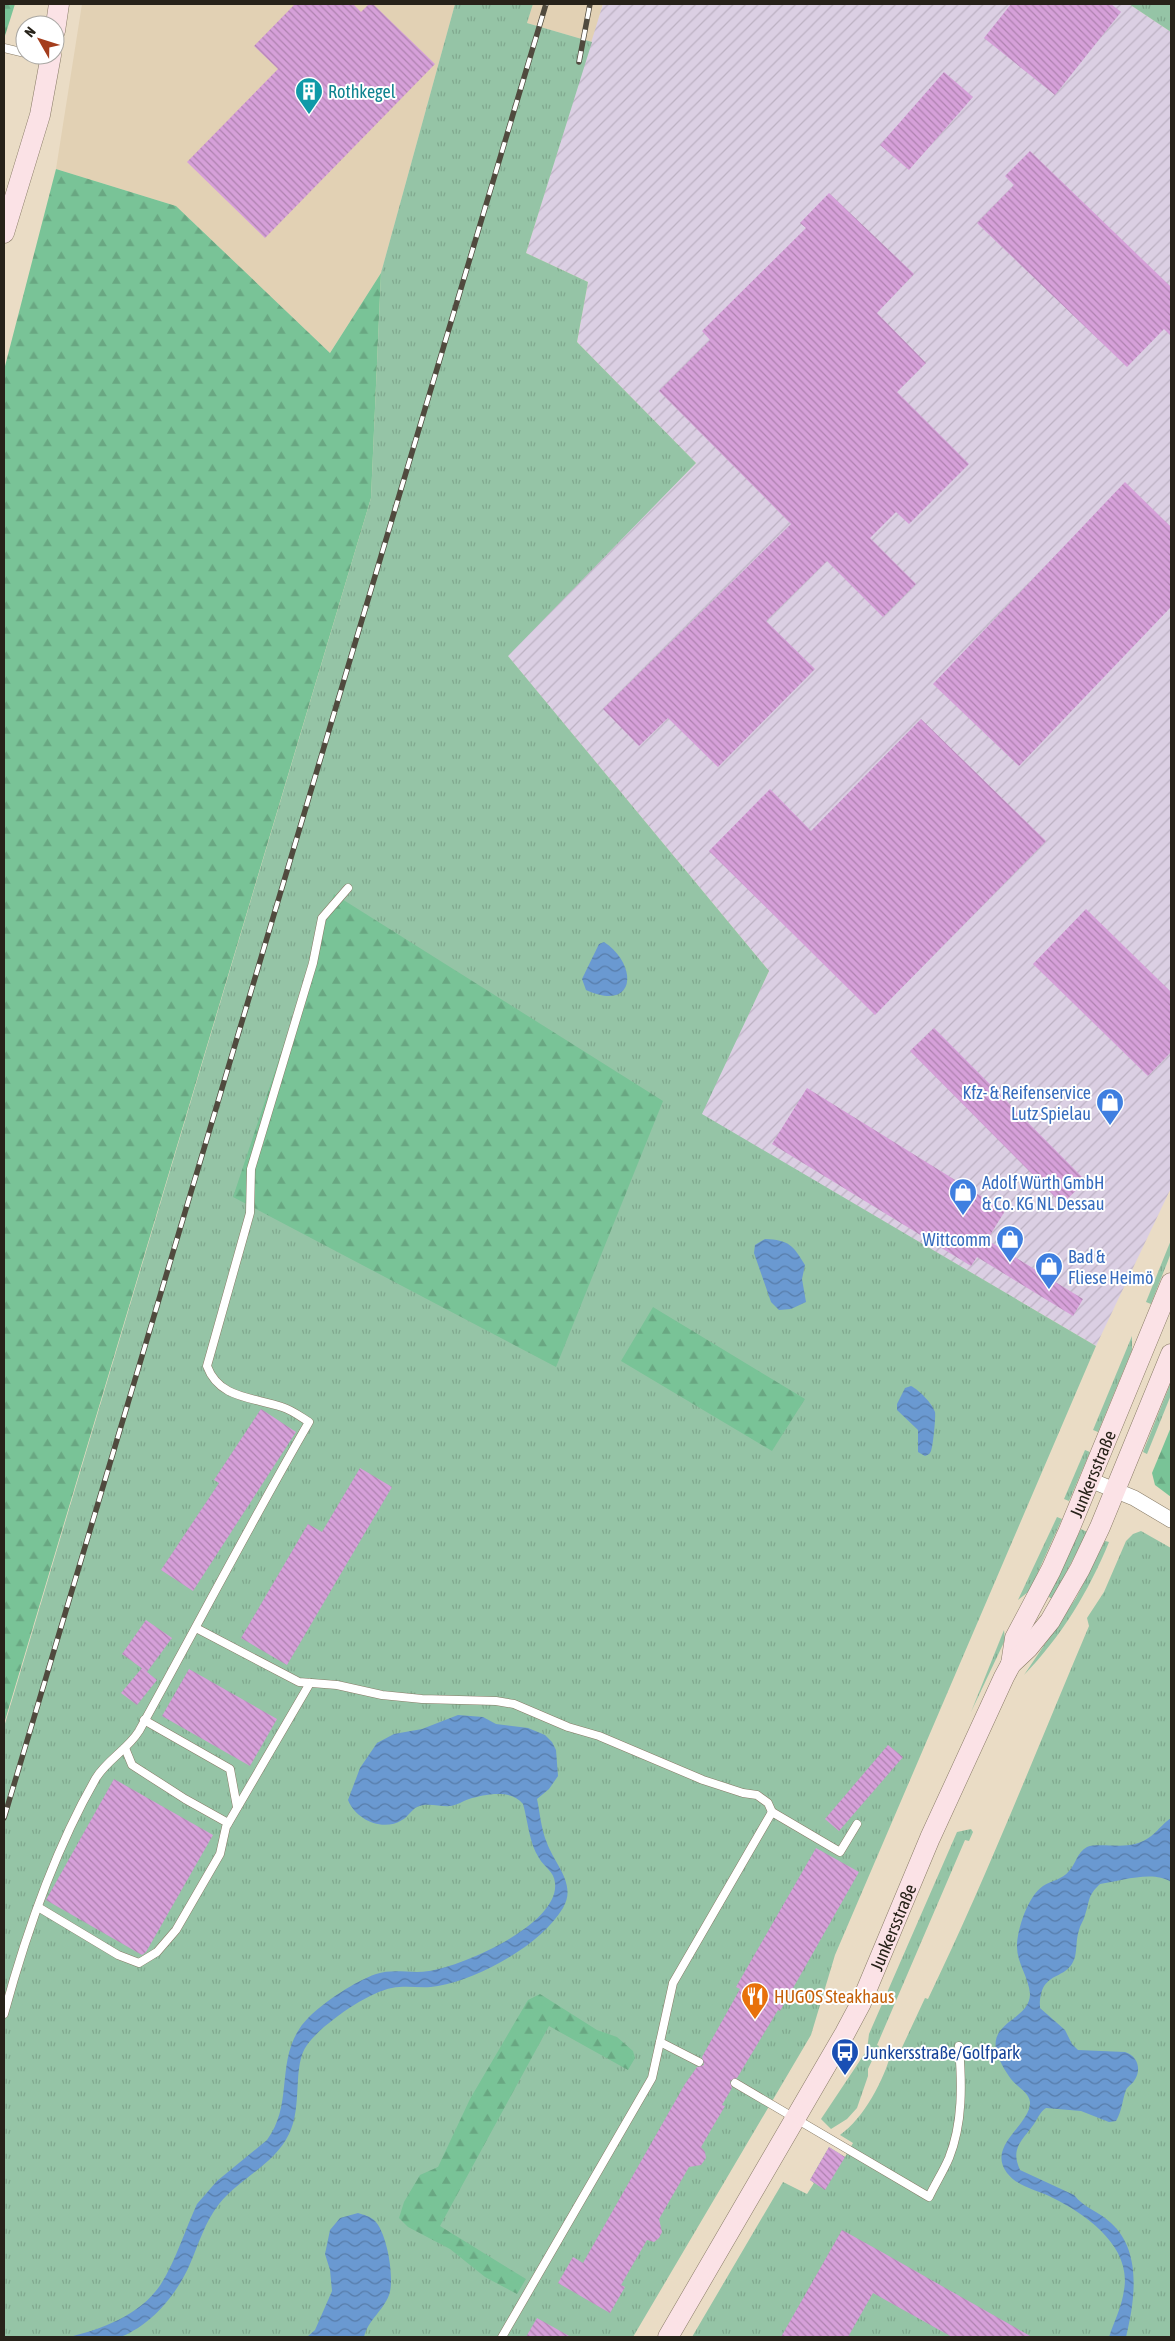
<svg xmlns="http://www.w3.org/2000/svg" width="1175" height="2341" viewBox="0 0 1175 2341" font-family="'Asap Condensed',sans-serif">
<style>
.built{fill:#e2d1b4}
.industrial{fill:url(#industrial-furrows)}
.grass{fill:url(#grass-tufts)}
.forest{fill:url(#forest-firs)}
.water{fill:url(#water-waves)}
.building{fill:url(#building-back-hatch)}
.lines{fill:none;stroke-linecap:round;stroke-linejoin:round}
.service-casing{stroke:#887b66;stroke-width:9}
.minor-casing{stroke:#887b66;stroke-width:16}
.secondary-casing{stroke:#887b66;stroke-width:21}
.service{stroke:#fff;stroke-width:8}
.minor{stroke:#fff;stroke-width:15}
.secondary{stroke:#fbe2e6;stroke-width:20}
.rail-casing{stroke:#504a3e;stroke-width:5.5}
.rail{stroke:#fff;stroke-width:4;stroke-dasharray:11;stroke-linecap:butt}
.labels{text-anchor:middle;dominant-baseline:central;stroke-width:4;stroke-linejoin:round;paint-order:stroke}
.culture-label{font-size:18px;fill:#0d838f;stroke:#fff;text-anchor:start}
.shop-label{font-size:18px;fill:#366cbe;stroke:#fff;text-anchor:end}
.street-label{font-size:18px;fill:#272219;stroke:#fff}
.food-label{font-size:18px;fill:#c56008;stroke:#fff;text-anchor:start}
.transit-label{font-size:18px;fill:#164399;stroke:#fff;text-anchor:start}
</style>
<defs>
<pattern id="industrial-furrows" width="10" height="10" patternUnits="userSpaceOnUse" patternTransform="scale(1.25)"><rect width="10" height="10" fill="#dbcfe3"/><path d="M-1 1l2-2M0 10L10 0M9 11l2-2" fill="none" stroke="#bcb1c2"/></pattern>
<pattern id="grass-tufts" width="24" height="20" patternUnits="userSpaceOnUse" patternTransform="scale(1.25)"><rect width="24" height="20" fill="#95c4a6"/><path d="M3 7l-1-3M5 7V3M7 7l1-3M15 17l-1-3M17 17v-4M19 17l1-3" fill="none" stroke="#80a88e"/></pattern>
<pattern id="forest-firs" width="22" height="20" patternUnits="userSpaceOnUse" patternTransform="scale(1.25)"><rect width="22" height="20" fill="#79c397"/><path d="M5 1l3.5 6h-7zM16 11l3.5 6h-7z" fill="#69a782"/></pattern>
<pattern id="water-waves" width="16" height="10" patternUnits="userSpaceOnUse" patternTransform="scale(1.25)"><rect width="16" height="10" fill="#6a99d1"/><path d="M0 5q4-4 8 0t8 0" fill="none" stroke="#577ca9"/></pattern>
<pattern id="building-back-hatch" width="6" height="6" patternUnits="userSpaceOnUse" patternTransform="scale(1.25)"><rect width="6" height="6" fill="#d6a0d9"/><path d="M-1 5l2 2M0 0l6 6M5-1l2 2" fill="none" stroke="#ae82af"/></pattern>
</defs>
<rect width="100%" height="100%" fill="#eadcc5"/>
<!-- built -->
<g class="built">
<polygon points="82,4 455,4 381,273 330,353 176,206 56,169"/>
<polygon points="533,4 603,4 592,42 527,23"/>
</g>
<!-- industrial -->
<polygon class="industrial" points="603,4 1129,4 1171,32 1171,1188 1096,1346 701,1114 769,971 507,655 696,463 577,342 588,282 526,253"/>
<!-- grass -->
<g class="grass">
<polygon points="455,4 533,4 527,23 592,42 526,253 588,282 577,342 696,463 508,656 769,971 702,1114 1096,1346 835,1955 811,2035 633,2337 4,2337 4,1727 371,498 381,273"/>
<polygon points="1129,4 1171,4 1171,32"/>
<polygon points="1171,1240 1171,1253 1151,1304 1146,1302"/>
<polygon points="1132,1336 1132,1350 1098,1432 1093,1430"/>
<polygon points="1171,1382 1171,1395 1147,1454 1143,1452"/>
<polygon points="1085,1450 1090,1452 1069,1501 1064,1499"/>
<polygon points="1057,1517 1062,1519 1033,1583 1028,1592 1018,1600"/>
<polygon points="1081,1529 1087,1532 1053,1598 1050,1598 1048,1595"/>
<path d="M1141,1531L1171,1548V2337H692L783,2182L807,2194L814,2183L810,2180L829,2147L845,2157L853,2143L840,2135C864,2118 884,2080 891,2053L898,2056L925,1998L928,1999C987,1877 1036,1751 1089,1626L1087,1618L1104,1592L1126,1541L1133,1534Z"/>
<path d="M1105,1541L1109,1542C1089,1591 1061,1637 1024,1675L1076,1598Z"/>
<polygon points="1004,1630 1005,1640 971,1712"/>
<polygon points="971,1829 973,1832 969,1841 965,1840 877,2045 879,2046 868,2069 868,2076 857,2108 847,2119 831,2129 821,2119 867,2050 869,2034 957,1832"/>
</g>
<!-- forest -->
<g class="forest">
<polygon points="4,4 15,4 4,39"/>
<polygon points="56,169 176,206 330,353 381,273 371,498 4,1724 4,370"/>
<polygon points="334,894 663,1101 556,1367 233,1197"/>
<polygon points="653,1307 805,1399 772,1451 621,1361"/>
<polygon points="1171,1427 1171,1497 1155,1485 1152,1473"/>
<polygon points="540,1994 597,2030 617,2037 633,2051 635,2058 628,2070 549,2026 440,2226 526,2279 517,2294 485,2277 450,2249 408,2227 399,2218 404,2202 420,2175 438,2167 470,2099 528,2000"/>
</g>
<!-- water -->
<g class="water">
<path d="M604,942C638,964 637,1013 586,990L582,979L599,944Z"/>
<path d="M765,1239C789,1240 793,1245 805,1265L802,1279L806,1302L791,1309L779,1310L771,1302L754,1253L755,1245Z"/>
<path d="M911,1386C919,1390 932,1403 935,1412C936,1416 933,1447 931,1451C929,1455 929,1454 925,1456L918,1452V1430L897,1410V1404L905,1388Z"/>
<path d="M458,1715L483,1717L496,1724L528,1728L545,1735L552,1742L556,1750L558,1776L549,1789L537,1799C540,1813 541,1829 547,1843C555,1865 577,1884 563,1908C541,1945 479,1979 438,1986C423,1989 407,1985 392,1988C368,1992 321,2025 307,2045C292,2065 303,2107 289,2134C274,2165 240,2178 219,2204C205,2222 199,2243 190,2264C179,2289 161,2313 138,2328C132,2331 126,2336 119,2337C104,2340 85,2337 69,2337C102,2329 141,2315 161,2284C176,2260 185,2230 197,2204L217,2181L267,2140C296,2101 272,2054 309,2017C327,2000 354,1982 376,1974C394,1968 411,1974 429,1971C463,1966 560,1924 555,1883C554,1871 544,1867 539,1858C529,1843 528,1821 523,1804C511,1789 486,1794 469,1799C463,1801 457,1805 451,1806C440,1807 427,1802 417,1807C411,1810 408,1817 402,1820C383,1832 356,1820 348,1800L360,1768L377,1743L394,1734L422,1729Z"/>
<path d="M1171,1818V1882C1153,1870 1121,1881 1100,1884C1087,1896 1090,1901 1085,1915C1084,1920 1080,1925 1079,1930C1076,1939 1077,1948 1075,1957C1067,1983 1039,1968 1040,2008L1065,2030L1072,2044L1078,2050L1125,2052C1138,2056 1142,2070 1134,2081C1132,2084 1127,2087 1126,2090C1122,2101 1122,2111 1116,2121L1109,2122L1081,2111L1046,2108C1040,2112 1038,2118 1034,2124C1022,2141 1010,2148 1020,2170L1074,2195C1084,2208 1100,2212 1111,2223C1142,2251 1135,2300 1126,2337H1109C1114,2322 1122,2306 1124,2290C1132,2247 1087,2215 1053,2198C1038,2190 1019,2188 1007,2173C986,2145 1031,2125 1030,2102C1029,2092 1016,2086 1011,2079C1005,2071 998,2059 996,2049C991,2021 1030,2019 1030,1994C1029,1978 1017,1963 1017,1947C1017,1929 1028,1896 1043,1886C1052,1880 1062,1880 1069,1871C1076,1864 1077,1852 1087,1847C1096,1843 1122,1848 1135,1844C1154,1839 1158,1827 1171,1818Z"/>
<path d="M358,2213C364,2215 370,2216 375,2221C387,2233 395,2279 389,2295C383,2311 368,2320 364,2337H307L315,2330L332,2291L330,2270L325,2254L330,2230L340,2218Z"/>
</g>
<!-- building -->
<g class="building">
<polygon points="295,4 353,4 361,12 369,4 373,4 435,64 265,238 187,162 278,69 254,46"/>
<polygon points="1011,4 1111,4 1121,12 1055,95 984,38"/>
<polygon points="944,72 973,97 909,170 880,145"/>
<polygon points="1030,151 1171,287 1171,336 1164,329 1127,367 977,223 1014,185 1005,176"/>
<polygon points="829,193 914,274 877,313 926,363 897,392 969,464 909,524 896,512 870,538 916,584 883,617 827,561 766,621 815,669 718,767 668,718 639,746 603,709 791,524 659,391 710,340 702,331 806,228 800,223"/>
<polygon points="1125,482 1171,527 1171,607 1019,766 933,684"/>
<polygon points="921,719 1046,841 875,1015 709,851 770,789 811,831"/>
<polygon points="1086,909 1171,992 1171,1052 1148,1076 1033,964"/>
<polygon points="934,1028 1086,1181 1062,1204 910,1051"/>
<polygon points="807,1088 1005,1211 987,1240 1083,1299 1073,1316 977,1257 971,1266 772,1144"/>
<polygon points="261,1409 296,1432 193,1591 161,1570 219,1483 214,1480"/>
<polygon points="360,1468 392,1487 287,1665 241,1638 308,1524 322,1532"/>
<polygon points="146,1620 172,1638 147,1672 122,1654"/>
<polygon points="142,1668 157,1680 137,1705 121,1693"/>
<polygon points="189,1669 277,1719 250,1766 162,1716"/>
<polygon points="888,1745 903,1757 839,1831 825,1819"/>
<polygon points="114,1779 213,1835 146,1952 142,1955 46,1900"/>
<polygon points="816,1848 859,1872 780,2011 778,2010 737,2078 730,2081 732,2088 722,2105 725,2106 701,2147 705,2152 706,2158 701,2165 689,2167 659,2219 662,2232 659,2238 654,2242 647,2240 621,2285 625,2287 610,2313 558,2283 573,2257 583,2263 685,2084 697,2067 704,2065 702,2057 740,1989 736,1987"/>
<polygon points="829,2147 845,2157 825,2190 810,2180"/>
<polygon points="842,2230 880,2251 1032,2337 952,2337 873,2293 848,2337 781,2337"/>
<polygon points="537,2318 571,2337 526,2337"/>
</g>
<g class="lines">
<!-- service casing -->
<g class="service-casing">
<g id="service">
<polyline points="4,48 25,53"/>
<polyline points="31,55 49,60"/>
<polyline points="196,1628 299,1682 337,1685 382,1695 422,1699 496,1701 514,1704 568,1727 599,1736 703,1780 743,1793 757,1795 768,1803 772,1812"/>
<polyline points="144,1720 230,1769 237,1807"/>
<polyline points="125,1748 132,1765 185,1799 228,1823"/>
<polyline points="38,1907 118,1955 139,1963 157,1952 176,1930 220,1854 226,1827 310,1683"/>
<path d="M4,2014C26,1933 54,1851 96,1778C107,1760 128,1749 139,1731C196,1628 250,1524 309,1422C301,1417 292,1410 282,1407C253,1397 219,1399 207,1366L250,1213L251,1169L313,963L322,918L348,888"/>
<polyline points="660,2042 699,2062"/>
<path d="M735,2083L929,2197C935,2184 943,2172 949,2158C963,2123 962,2084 959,2046"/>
<polyline points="502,2337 652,2078 673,1983 772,1812 840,1852 857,1824"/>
</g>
</g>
<!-- minor casing -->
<g class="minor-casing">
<polyline id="minor" points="1090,1480 1134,1498 1171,1520"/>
</g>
<!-- secondary casing -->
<g class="secondary-casing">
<g id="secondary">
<polyline points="55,31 59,4"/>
<polyline points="4,233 40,115 51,55"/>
<path id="s1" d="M1011,1664L1015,1638L1051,1570L1069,1530L1171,1283"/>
<path id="s2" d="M668,2337L845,2033L861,2003L930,1838L1004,1677L1011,1664L1028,1648L1050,1621L1080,1569L1100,1527L1171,1354"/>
</g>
</g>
<!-- service -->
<use href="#service" class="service"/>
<!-- minor -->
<use href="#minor" class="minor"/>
<!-- secondary -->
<use href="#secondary" class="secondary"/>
<!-- rail casing -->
<g class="rail-casing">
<g id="rail">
<polyline points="579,62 590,4"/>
<polyline points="4,1818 546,4"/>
</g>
</g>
<!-- rail -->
<use href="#rail" class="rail"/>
</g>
<!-- icons -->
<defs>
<g id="building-pin" transform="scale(1.4375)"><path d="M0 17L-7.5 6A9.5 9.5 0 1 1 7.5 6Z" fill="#0f9aa8" stroke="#fff"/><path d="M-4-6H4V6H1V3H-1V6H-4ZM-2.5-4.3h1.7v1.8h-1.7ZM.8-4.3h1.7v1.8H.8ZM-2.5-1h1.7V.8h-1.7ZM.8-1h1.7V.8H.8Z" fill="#fff"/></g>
<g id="shop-pin" transform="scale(1.4375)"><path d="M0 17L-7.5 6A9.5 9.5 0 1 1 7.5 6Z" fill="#3f7fe0" stroke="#fff"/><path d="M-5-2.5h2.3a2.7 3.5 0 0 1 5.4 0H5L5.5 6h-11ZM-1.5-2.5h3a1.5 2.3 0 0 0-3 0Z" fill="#fff"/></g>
<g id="restaurant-pin" transform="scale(1.4375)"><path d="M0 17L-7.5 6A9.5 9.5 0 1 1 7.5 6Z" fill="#e8710a" stroke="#fff"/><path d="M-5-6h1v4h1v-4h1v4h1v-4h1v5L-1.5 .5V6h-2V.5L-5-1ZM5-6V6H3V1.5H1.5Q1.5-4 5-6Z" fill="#fff"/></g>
<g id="bus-pin" transform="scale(1.4375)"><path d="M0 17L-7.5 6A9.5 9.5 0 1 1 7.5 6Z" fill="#1a4fb4" stroke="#fff"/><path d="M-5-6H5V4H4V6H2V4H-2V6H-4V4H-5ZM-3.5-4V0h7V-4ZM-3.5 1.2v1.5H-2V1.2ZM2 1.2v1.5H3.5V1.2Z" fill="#fff"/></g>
</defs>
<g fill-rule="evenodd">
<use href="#building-pin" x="309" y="91"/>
<use href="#shop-pin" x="1110" y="1102"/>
<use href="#shop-pin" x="963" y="1192"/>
<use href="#shop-pin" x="1010" y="1239"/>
<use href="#shop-pin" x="1049" y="1266"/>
<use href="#restaurant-pin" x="755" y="1996"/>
<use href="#bus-pin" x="845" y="2052"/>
</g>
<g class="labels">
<!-- culture labels -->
<g class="culture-label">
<text x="328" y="91">Rothkegel</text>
</g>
<!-- shop labels -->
<g class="shop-label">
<text x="1091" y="1092">Kfz- &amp; Reifenservice<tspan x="1091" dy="21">Lutz Spielau</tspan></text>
<text x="982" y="1182" text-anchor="start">Adolf Würth GmbH<tspan x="982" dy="21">&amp; Co. KG NL Dessau</tspan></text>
<text x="991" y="1239">Wittcomm</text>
<text x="1068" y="1256" text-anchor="start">Bad &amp;<tspan x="1068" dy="21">Fliese Heimö</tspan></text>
</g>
<!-- street labels -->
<g class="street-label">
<text stroke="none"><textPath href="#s1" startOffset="208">Junkersstraße</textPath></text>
<text stroke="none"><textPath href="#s2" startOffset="468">Junkersstraße</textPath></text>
</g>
<!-- food labels -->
<g class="food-label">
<text x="774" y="1996">HUGOS Steakhaus</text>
</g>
<!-- transit labels -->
<g class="transit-label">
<text x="864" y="2052">Junkersstraße/Golfpark</text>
</g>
</g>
<!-- border -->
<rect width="1175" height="2341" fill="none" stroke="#272219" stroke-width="10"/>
<!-- north arrow -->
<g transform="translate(40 40) rotate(309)"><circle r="24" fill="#ffffff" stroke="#a9a7a3"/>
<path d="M0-4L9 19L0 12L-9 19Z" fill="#a43d1c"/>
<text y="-8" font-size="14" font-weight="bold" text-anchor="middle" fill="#272219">N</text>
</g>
</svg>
